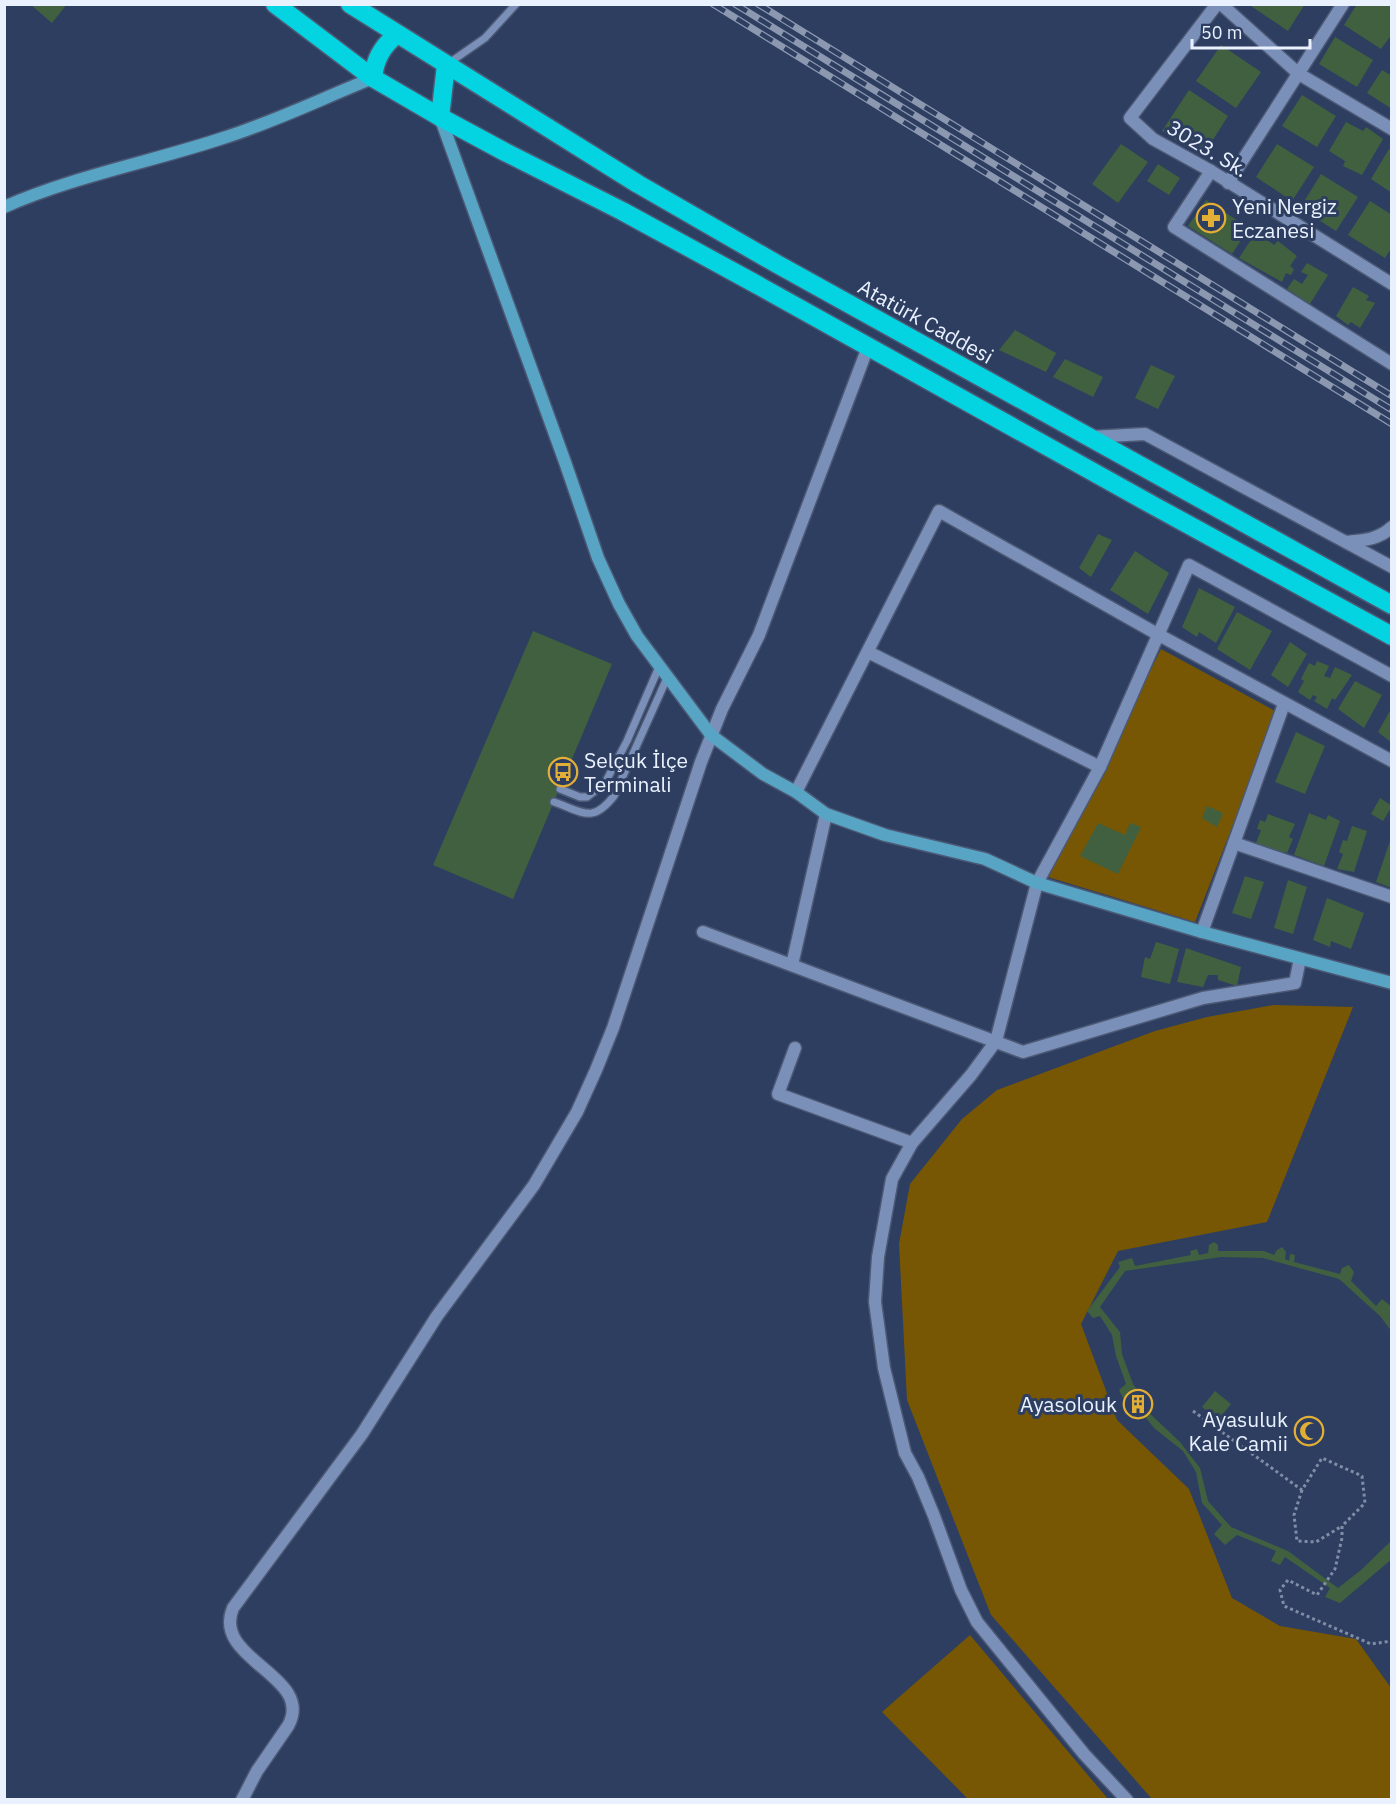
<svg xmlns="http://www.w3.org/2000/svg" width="1396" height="1804" viewBox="0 0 1396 1804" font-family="'IBM Plex Sans',sans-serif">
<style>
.green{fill:#775704}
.building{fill:#40603f}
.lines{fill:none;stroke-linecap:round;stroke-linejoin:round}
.lane-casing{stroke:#4c5975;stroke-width:10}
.street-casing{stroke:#4c5975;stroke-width:15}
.secondary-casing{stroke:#4c5975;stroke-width:15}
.highway-casing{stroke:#4c5975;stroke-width:21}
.path{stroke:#808da6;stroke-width:3;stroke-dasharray:3 3;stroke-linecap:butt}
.lane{stroke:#7b90b8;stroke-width:7}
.street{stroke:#7b90b8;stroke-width:12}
.secondary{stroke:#57a4c5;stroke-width:12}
.highway{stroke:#04d4e2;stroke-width:18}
.rail-casing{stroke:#8c98b0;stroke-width:7}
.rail{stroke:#2d3e61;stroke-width:4.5;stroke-dasharray:14;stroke-linecap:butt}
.labels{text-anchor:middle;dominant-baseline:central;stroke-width:6;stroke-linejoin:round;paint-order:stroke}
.street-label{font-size:21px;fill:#eaf1fe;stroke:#2d3e61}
.poi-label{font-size:21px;fill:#eaf1fe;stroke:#2d3e61;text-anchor:start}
</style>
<rect width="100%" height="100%" fill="#2d3e61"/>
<!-- green -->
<g class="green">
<polygon points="1161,649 1277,712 1195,922 1048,877"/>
<polygon points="1274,1005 1353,1007 1267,1222 1118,1251 1081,1324 1117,1420 1189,1489 1232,1598 1280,1626 1356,1639 1391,1688 1391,1799 1152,1799 991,1615 907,1400 899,1244 910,1184 962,1119 997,1090 1155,1031 1207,1017"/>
<polygon points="970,1635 1108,1799 968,1799 882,1712"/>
</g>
<!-- building -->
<g class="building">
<polygon points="30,4 67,4 52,23"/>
<polygon points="1248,4 1305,4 1288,31"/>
<polygon points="1357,4 1392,4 1392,34 1381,49 1344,25"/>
<polygon points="1335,37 1373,60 1357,87 1319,64"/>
<polygon points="1221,45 1261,72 1236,108 1196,81"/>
<polygon points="1382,70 1392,76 1392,109 1367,93"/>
<polygon points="1189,90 1228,116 1202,157 1162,131"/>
<polygon points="1302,95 1336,116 1317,147 1282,126"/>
<polygon points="1346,122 1363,131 1366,127 1383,139 1362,175 1343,166 1345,161 1329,151"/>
<polygon points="1121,144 1148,162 1118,203 1092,184"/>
<polygon points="1277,144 1314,167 1292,201 1256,177"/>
<polygon points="1389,149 1392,150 1392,193 1371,179"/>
<polygon points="1158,164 1180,178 1169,195 1147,181"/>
<polygon points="1321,174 1358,197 1336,231 1300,208"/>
<polygon points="1206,200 1249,228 1232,254 1188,226"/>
<polygon points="1370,201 1392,215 1392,247 1385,258 1348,235"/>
<polygon points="1256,232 1274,245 1278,241 1297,256 1290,266 1294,269 1291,275 1286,273 1282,282 1239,258"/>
<polygon points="1307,263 1328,275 1310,304 1287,289 1294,279 1302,284 1308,275 1301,272"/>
<polygon points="1353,287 1369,296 1366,300 1375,303 1360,328 1351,322 1348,325 1336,316"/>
<polygon points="1015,330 1056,353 1046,372 999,350"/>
<polygon points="1065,359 1103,377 1093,397 1053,377"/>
<polygon points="1151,365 1175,376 1158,409 1135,398"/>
<polygon points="1098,534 1112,540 1091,577 1079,568"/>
<polygon points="1135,551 1169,573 1148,614 1110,590"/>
<polygon points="1199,588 1235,607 1216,643 1199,632 1197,637 1182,627"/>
<polygon points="1237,612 1272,631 1250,670 1217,649"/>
<polygon points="533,631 612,664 513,899 433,865"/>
<polygon points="1290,642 1307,654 1288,687 1271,675"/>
<polygon points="1317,661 1329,666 1324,676 1330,678 1335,667 1352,675 1335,700 1332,698 1327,709 1314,701 1317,697 1313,695 1310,700 1298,692 1304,681 1301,679 1309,663 1315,666"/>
<polygon points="1355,681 1382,695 1364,728 1338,709"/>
<polygon points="1392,707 1392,743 1378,732"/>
<polygon points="1296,732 1325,746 1305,794 1275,782"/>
<polygon points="1380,798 1392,806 1383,821 1371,814"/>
<polygon points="1207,806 1223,813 1217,827 1202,818"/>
<polygon points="1309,813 1326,820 1328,815 1340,821 1324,866 1294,855"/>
<polygon points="1268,814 1295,824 1289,837 1293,839 1287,853 1284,852 1283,855 1256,843 1261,830 1257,829 1260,820 1265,822"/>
<polygon points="1098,823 1125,835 1130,823 1141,827 1118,874 1080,856"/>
<polygon points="1352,826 1367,831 1354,872 1337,869 1343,854 1339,852 1343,840 1347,841"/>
<polygon points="1390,841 1392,842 1392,888 1376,882"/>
<polygon points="1245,876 1264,882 1251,919 1232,913"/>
<polygon points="1288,880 1307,887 1293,934 1274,928"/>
<polygon points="1327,898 1364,913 1351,949 1331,941 1330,947 1313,940"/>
<polygon points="1156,942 1179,949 1170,984 1141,977 1145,957 1150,959"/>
<polygon points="1186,948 1241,967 1237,986 1218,980 1218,975 1208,975 1203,987 1177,982"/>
<polygon points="1214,1242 1218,1245 1218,1251 1264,1251 1274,1255 1277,1250 1282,1247 1286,1252 1285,1259 1289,1261 1290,1254 1295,1255 1294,1262 1340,1274 1342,1268 1349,1265 1354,1272 1351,1281 1376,1306 1382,1299 1392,1307 1390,1312 1392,1314 1392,1332 1380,1316 1339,1279 1263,1258 1221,1257 1125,1271 1100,1307 1120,1332 1122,1354 1133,1384 1138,1391 1135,1394 1146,1410 1180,1442 1200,1468 1208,1501 1231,1527 1288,1551 1338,1588 1361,1570 1392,1540 1392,1559 1340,1603 1325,1597 1330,1588 1285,1557 1280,1565 1271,1561 1276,1551 1237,1535 1225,1545 1214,1534 1222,1525 1202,1503 1196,1472 1183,1451 1154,1428 1143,1414 1139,1414 1128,1396 1123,1398 1119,1390 1126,1384 1116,1356 1112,1335 1100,1316 1093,1318 1087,1311 1120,1267 1118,1262 1132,1258 1135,1266 1191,1255 1190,1251 1197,1249 1199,1255 1208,1253 1209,1245"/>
<polygon points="1215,1391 1231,1404 1218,1420 1202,1407"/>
<polygon points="1315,1419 1320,1438 1304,1442 1299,1424"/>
</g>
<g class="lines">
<!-- lane casing -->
<g class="lane-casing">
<g id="lane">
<polyline points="449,63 485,38 516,4"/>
<polyline points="560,789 580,797 587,797 605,783 627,741 659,667"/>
<path d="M554,802C583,812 592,824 614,796L667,678"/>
</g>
</g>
<!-- street casing -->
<g class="street-casing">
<g id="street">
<polyline points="1217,4 1130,118 1153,139 1211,171 1392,284"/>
<polyline points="1221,4 1299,74 1392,129"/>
<polyline points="1211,171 1174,227 1392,364"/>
<polyline points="1228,183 1343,4"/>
<polyline points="1090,437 1145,434 1392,567"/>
<path d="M1346,542C1363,540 1378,540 1392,527"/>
<polyline points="868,652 1100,767"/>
<polyline points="796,792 939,511 1159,635 1392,761"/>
<polyline points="1234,843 1392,897"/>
<polyline points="703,932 1023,1052 1203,998 1295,983 1300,959"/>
<polyline points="1202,932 1284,704"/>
<polyline points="792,965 826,814"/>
<polyline points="795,1048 778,1094 912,1143"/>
<path d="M242,1800L257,1771L288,1726C316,1676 211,1660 233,1608L362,1434L437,1316L534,1185L577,1112L596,1070L613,1028L701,762L722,709L759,635L868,347"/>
<polyline points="1127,1800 1084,1754 977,1622 961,1590 934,1516 918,1477 905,1453 884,1368 875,1302 878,1257 892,1179 912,1143 971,1075 996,1041 1037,883 1100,767 1189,565 1392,676"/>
</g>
</g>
<!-- secondary casing -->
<g class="secondary-casing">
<g id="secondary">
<polyline points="440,117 565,462 598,558 619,604 637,636 711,735 763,774 796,792 826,814 885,835 985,859 1037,883 1202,932 1392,983"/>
<path d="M4,207C74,176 151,162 223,138C274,122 323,98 373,78"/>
</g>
</g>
<!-- highway casing -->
<g class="highway-casing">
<g id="highway">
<polyline points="275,4 373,78 440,117 505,152 622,211 754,283 1156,507 1392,636"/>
<polyline points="350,4 638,184 777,264 1392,605"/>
<path d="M373,78C375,59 382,47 396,35"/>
<polyline points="440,117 446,65"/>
</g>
</g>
<!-- path -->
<g class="path">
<polyline points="1193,1411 1302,1490 1322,1458 1362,1476 1365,1503 1342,1526 1342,1538 1335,1569 1317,1595 1288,1580 1280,1590 1284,1606 1371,1644 1392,1641"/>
<polyline points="1302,1490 1294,1515 1297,1541 1316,1542 1342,1526"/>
</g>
<!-- lane -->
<use href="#lane" class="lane"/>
<!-- street -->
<use href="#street" class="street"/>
<!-- secondary -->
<use href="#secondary" class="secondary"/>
<!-- highway -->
<use href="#highway" class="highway"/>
<!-- rail casing -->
<g class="rail-casing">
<g id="rail">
<polyline points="713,4 1392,424"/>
<polyline points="735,4 1392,410"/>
<polyline points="758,4 1392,396"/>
</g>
</g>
<!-- rail -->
<use href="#rail" class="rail"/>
</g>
<!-- icons -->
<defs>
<g id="pharmacy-ring" transform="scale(1.5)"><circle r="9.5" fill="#2d3e61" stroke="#e3ae35" stroke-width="1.5"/><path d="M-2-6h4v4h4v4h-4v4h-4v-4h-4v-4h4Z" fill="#e3ae35"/></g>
<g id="bus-ring" transform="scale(1.5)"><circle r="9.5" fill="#2d3e61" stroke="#e3ae35" stroke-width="1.5"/><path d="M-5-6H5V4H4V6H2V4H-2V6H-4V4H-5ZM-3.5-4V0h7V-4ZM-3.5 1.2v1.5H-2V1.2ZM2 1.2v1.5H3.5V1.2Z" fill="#e3ae35"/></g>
<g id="building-ring" transform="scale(1.5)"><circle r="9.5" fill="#2d3e61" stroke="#e3ae35" stroke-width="1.5"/><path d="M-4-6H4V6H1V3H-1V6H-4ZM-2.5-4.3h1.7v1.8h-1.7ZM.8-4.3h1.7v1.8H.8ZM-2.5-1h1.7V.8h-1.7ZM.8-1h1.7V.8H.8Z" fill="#e3ae35"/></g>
<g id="mosque-ring" transform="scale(1.5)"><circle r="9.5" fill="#2d3e61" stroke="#e3ae35" stroke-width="1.5"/><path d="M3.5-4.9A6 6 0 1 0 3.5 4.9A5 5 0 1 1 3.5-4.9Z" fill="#e3ae35"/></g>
</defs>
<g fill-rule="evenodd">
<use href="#pharmacy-ring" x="1211" y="218"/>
<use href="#bus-ring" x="563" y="772"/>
<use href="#building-ring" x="1138" y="1404"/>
<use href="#mosque-ring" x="1309" y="1431"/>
</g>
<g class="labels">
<!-- street labels -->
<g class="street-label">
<text transform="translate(1208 148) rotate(31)">3023. Sk.</text>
<text transform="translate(926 321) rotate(29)">Atatürk Caddesi</text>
</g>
<!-- poi labels -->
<g class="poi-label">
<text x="1232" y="206">Yeni Nergiz<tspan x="1232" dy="24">Eczanesi</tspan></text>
<text x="584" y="760">Selçuk İlçe<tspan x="584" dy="24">Terminali</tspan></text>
<text x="1117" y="1404" text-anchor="end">Ayasolouk</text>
<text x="1288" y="1419" text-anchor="end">Ayasuluk<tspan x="1288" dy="24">Kale Camii</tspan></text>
</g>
</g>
<!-- border -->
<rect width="1396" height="1804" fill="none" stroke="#eaf1fe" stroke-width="12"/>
<!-- scale -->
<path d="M1192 39v9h118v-9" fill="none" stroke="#eaf1fe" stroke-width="3"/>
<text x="1201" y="39" font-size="18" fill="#eaf1fe" stroke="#2d3e61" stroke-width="4.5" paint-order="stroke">50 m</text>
</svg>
